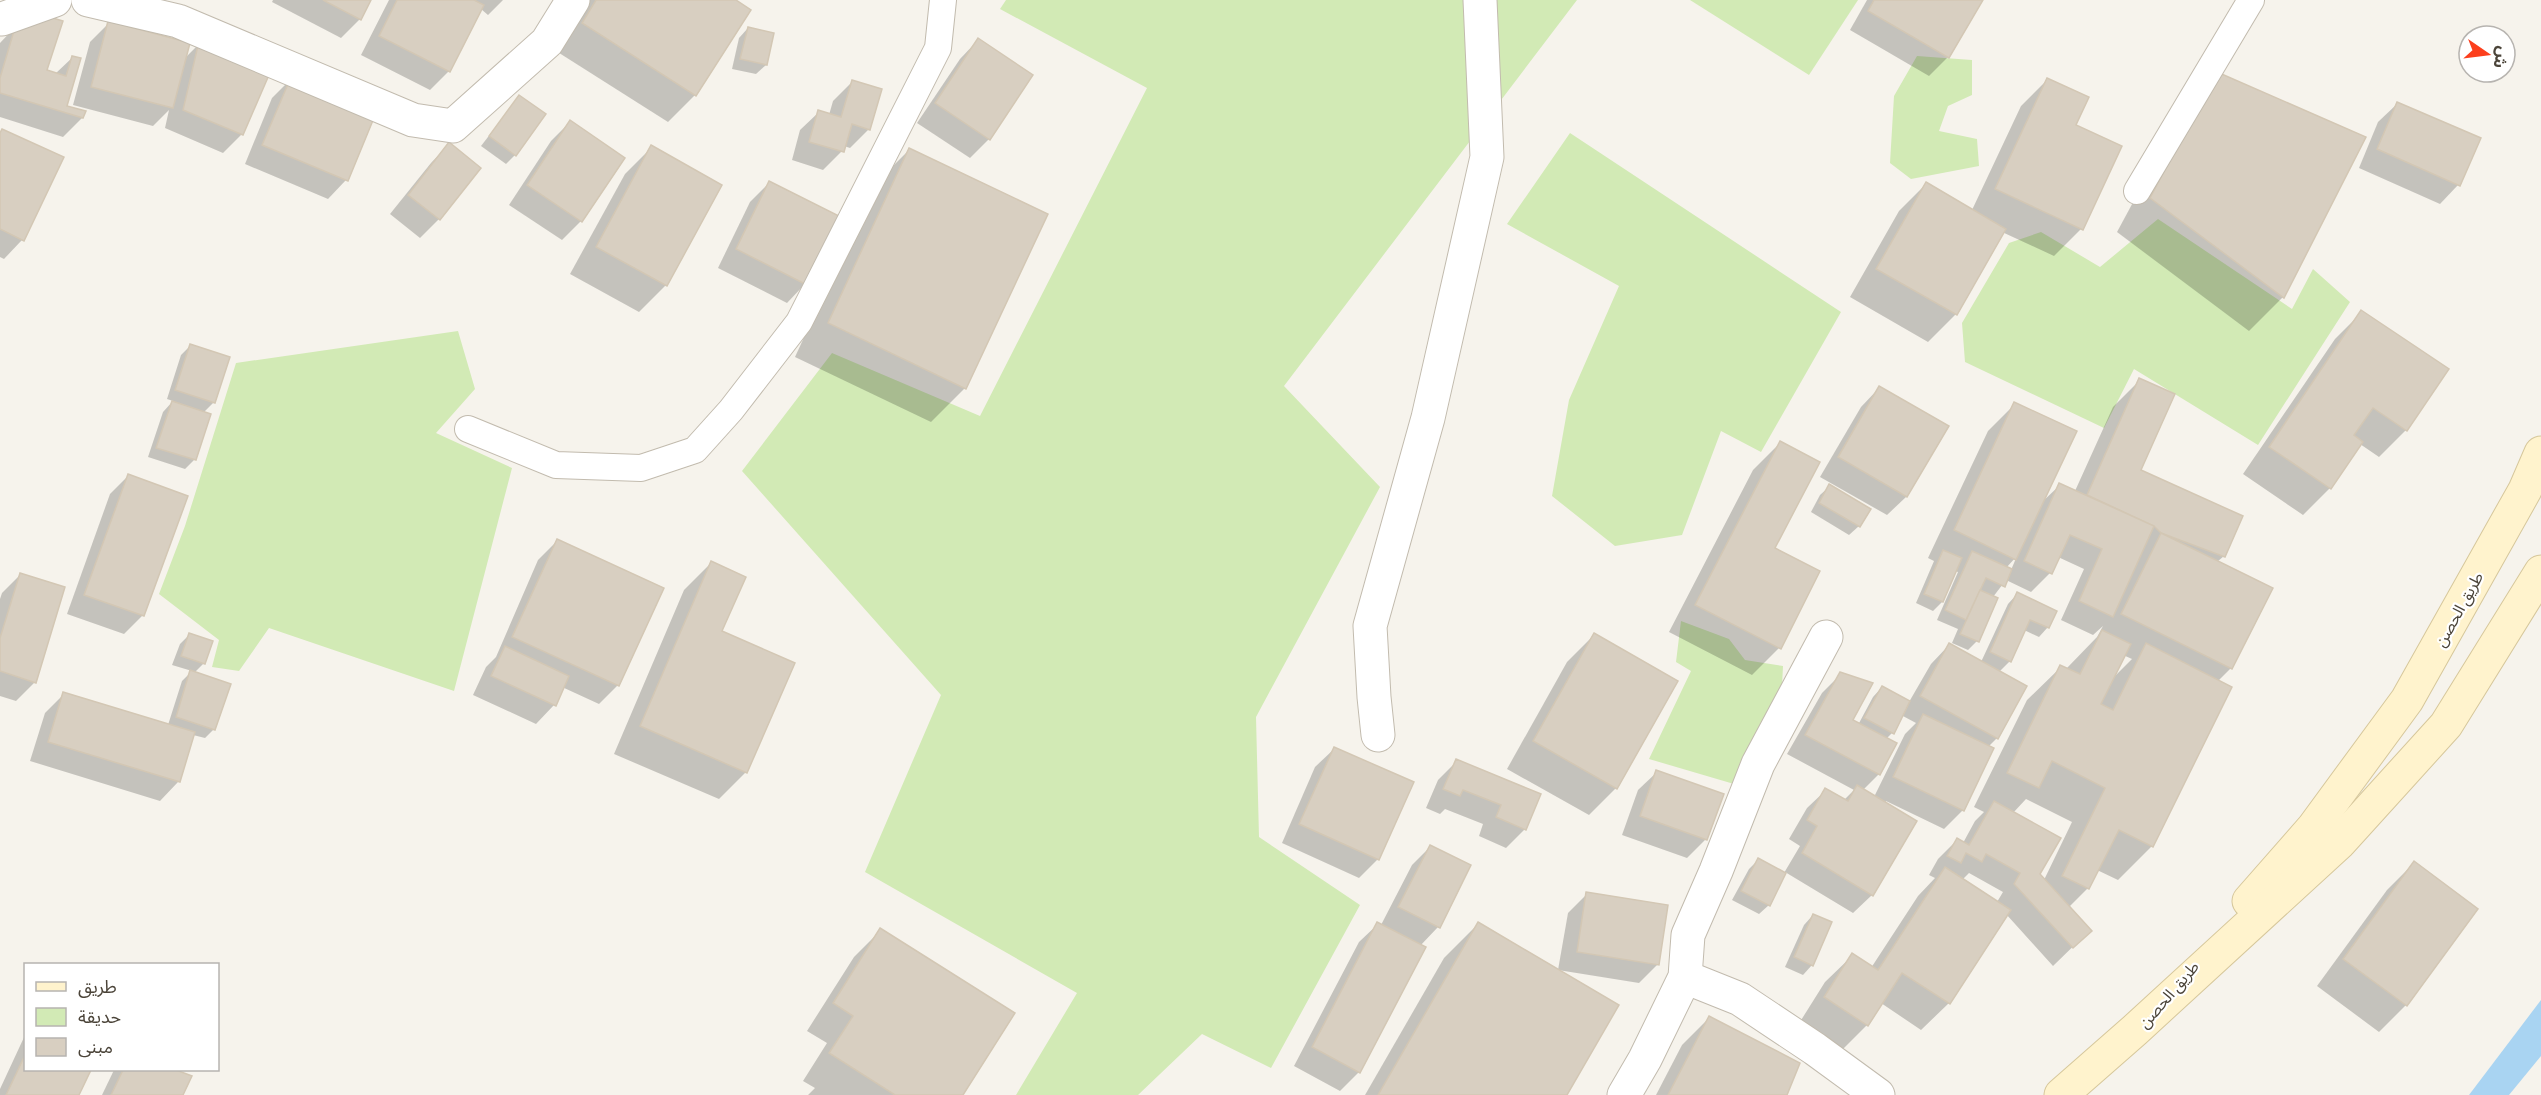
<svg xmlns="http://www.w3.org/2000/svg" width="2541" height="1095" viewBox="0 0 2541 1095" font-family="Commissioner,'Noto Sans Arabic',sans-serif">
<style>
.green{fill:#d2eab5}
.water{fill:#a9d4f2}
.shadow{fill:#0003;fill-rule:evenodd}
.building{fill:#d8cfc1;stroke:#d3c7b4;stroke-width:1.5}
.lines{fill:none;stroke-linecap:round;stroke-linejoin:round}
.lane-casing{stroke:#c2bbae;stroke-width:28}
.street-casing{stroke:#c2bbae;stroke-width:35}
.secondary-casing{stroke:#d6c79b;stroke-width:35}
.lane{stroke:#fff;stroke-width:26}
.street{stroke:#fff;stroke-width:33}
.secondary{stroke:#fff3cd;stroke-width:33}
.labels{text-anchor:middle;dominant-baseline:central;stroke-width:4.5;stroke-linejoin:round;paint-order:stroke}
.street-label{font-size:16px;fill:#4b4439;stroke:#fff}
</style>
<rect width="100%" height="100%" fill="#f6f3ec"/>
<!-- green -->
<g class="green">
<polygon points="1006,0 1577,0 1284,386 1380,487 1256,717 1259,837 1360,905 1271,1068 1202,1034 1138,1095 1016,1095 1077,993 865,872 941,695 742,471 832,353 980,416 1147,88 1000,9"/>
<polygon points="1690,0 1858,0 1809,75"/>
<polygon points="1917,56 1972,60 1972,95 1948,106 1939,131 1977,139 1979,166 1911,179 1890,163 1894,96"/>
<polygon points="1570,133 1841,312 1761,452 1721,431 1682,535 1615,546 1552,496 1569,400 1619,286 1507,224"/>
<polygon points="2158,219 2292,309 2313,269 2350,302 2258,445 2134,369 2104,428 1965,362 1962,323 2009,243 2041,232 2100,267"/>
<polygon points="458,331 475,389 436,433 512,468 454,691 269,628 239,671 212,667 219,640 159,594 185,526 236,363"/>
<polygon points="1681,621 1729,639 1745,660 1783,666 1782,686 1734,784 1649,759 1691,671 1676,662"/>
</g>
<!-- water -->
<polygon class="water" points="2541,1000 2541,1056 2509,1095 2469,1095"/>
<!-- shadow -->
<g class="shadow">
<polygon points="273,0 369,0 360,19 341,38 272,2"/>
<polygon points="389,0 503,0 488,15 481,9 449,71 430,90 361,55"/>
<polygon points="588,0 733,0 749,10 695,95 668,122 556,51"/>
<polygon points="1867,0 1981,0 1948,57 1929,76 1850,30"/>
<polygon points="109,23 185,58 200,43 242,134 223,153 165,128 169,110 153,126 73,105 90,42"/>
<polygon points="17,25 46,71 55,74 73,57 65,107 82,118 63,137 0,117 0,43"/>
<polygon points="748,28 773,34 766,65 756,74 732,69 739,38"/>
<polygon points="978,40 989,139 970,158 917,123 960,59"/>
<polygon points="291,79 346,180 328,199 245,164 272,98"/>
<polygon points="2048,79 2074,125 2081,229 2054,256 2002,232 1955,315 1928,342 1850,297 1899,211 1926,184 1972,210 2021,106"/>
<polygon points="852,82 869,129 850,148 844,146 842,151 823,170 792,160 800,130 819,112 829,115 833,101"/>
<polygon points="519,97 515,155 506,164 481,146"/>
<polygon points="2397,104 2458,185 2440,204 2359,168 2378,122"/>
<polygon points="2184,108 2283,297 2249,331 2117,232"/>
<polygon points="570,122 581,221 562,240 509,205 551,141"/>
<polygon points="0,133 22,240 4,259 0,257"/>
<polygon points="449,144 439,219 420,238 390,214 431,163"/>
<polygon points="652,147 666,285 639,312 570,274 625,174"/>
<polygon points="909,150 965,388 931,422 795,357 875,184"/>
<polygon points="769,183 805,284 787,303 718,268 750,202"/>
<polygon points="2362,312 2406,430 2379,457 2360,444 2330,488 2303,515 2243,474 2335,339"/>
<polygon points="191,345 214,402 203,413 209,415 194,460 185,469 148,457 163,412 173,401 167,399 181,355"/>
<path d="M2140,380L2139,471L2224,556L2217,562L2231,668L2218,681L2152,846L2118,880L2097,870L2088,888L2069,907L2090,930L2053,966L2006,914L1949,1003L1921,1030L1881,1003L1867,1025L1840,1052L1798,1025L1825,982L1853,955L1871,968L1918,896L1935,878L1929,875L1938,859L1957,840L1963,843L1975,821L1984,812L1974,807L2027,700L2061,667L2066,669L2097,637L2103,626L2093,635L2061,620L2084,569L2058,557L2050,573L2031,592L2006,580L1993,597L1977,641L1968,650L1952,643L1958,629L1937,620L1958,572L1955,571L1943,601L1933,611L1916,603L1934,561L1928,558L1988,431L2015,404L2041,503L2060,485L2075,491L2113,407ZM2017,556L2011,570L2006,568ZM2123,655L2132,659L2112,679ZM2026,799L2072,822L2044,880L2039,874L2013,813ZM1969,873L2003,892L1997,902L1962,880Z"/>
<polygon points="1879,388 1946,427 1906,497 1887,515 1820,477 1861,407"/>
<polygon points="1780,443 1773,548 1779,648 1752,675 1669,632 1753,470"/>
<polygon points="128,476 143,615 124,634 67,614 110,494"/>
<polygon points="1830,486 1859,526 1849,535 1811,512 1820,495"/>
<polygon points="557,541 618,685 599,704 562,687 554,705 536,724 473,695 486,667 496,657 538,560"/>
<polygon points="711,563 720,632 746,772 719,799 614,754 684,590"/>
<polygon points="21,574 35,682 16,701 0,696 0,599 2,593"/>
<path d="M2017,594L2048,627L2039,637L2024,630L2010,661L1999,672L1997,738L1988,747L1963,810L1944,829L1886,801L1872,895L1853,913L1785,872L1769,905L1759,914L1732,900L1749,869L1758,860L1784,873L1800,846L1789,839L1807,808L1826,790L1843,801L1854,790L1787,754L1822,693L1841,674L1851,721L1858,725L1873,697L1882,687L1909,702L1931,664L1949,645L1981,662L2008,604ZM1901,715L1916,723L1905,734L1874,797L1863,790L1879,774L1886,739L1892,733Z"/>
<polygon points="189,635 204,663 194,673 214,729 205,738 193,735 178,782 160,801 30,761 45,713 64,694 168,725 182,681 192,671 172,665 180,644"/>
<polygon points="1594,635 1616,788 1589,815 1507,769 1567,662"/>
<polygon points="1334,749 1378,859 1359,878 1282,843 1315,767"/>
<polygon points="1457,761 1539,795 1525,829 1506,848 1479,836 1483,824 1445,809 1440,814 1426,808 1438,780"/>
<polygon points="1657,772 1706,839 1687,858 1622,835 1638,790"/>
<polygon points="1431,846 1438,927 1420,946 1359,1072 1340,1091 1294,1066 1359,942 1378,924 1381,925 1412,865"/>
<polygon points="2414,863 2476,909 2406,1005 2379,1032 2317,986 2387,890"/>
<polygon points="1587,894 1658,964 1639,983 1558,970 1568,913"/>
<polygon points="1813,915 1812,965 1803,975 1785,967 1804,925"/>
<polygon points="1478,924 1566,1095 1365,1095 1444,958"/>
<polygon points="881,930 961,1095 808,1095 815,1088 803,1081 827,1043 807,1031 854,957"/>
<polygon points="1709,1018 1785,1095 1656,1095 1682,1045"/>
<polygon points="26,1033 26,1070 89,1070 77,1095 0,1095 0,1089"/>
<polygon points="114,1070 173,1070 190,1077 182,1095 102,1095"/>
</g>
<!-- building -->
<g class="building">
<polygon points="323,0 371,0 361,20"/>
<polygon points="397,0 474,0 484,5 450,72 379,36"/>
<polygon points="596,0 736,0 751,10 696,96 582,23"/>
<polygon points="1874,0 1983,0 1949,58 1868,11"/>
<polygon points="43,15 63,21 47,70 66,76 72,56 81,58 67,106 86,111 83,118 0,93 0,78 16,24"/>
<polygon points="108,21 190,43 173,108 91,87"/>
<polygon points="748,27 774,33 767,65 740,59"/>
<polygon points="978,38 1033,75 990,140 935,103"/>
<polygon points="199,41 272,68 243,135 183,110"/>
<polygon points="2217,72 2366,137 2284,298 2150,198"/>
<polygon points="291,77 376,113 348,181 262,145"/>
<polygon points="2047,78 2089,97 2076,125 2122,146 2083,230 1995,189"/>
<polygon points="852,80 882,89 870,130 852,124 844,152 809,142 818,110 841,117"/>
<polygon points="519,95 546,114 516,156 489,136"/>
<polygon points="2397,102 2481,138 2460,186 2377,149"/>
<polygon points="570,120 625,158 582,222 527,185"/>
<polygon points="2,129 64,157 24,241 0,229 0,133"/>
<polygon points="449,142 481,168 440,220 408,195"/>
<polygon points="651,145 722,185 667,286 596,247"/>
<polygon points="909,148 1048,214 966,389 828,323"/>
<polygon points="769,181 841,217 807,285 736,249"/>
<polygon points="1926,182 2006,229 1957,315 1876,269"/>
<polygon points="2361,310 2449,369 2407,431 2373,408 2354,435 2363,442 2331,489 2269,447"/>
<polygon points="190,344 230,357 215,403 175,390"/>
<polygon points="2139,378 2175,394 2141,470 2243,516 2225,557 2161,533 2154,526 2087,495"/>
<polygon points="1879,386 1949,426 1907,497 1838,457"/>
<polygon points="172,401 211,414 196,460 156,448"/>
<polygon points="2014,402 2077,431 2016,560 1954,530"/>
<polygon points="1780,441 1820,462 1775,548 1820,571 1781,649 1695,605"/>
<polygon points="128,474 188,496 144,616 84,595"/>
<polygon points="2059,483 2154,526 2113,617 2079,601 2102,549 2070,535 2052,574 2024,561"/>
<polygon points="1829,484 1871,509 1860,527 1819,503"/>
<polygon points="2161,533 2273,588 2232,669 2121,614"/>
<polygon points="557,539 664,588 619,686 512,637"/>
<polygon points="1943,550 1962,558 1943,602 1924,594"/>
<polygon points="1972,551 2012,569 2005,587 1986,578 1966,620 1945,610"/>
<polygon points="711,561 746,577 722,631 795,663 747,773 640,726"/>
<polygon points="20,573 65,587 36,683 0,671 0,638"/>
<polygon points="1980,590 1998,598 1979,642 1960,634"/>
<polygon points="2017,592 2057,611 2049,628 2030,620 2011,662 1990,652"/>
<polygon points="2102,630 2131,644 2101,704 2113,710 2146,643 2232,687 2153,847 2119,830 2089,889 2062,876 2105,788 2052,761 2039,788 2007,773 2060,665 2080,674"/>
<polygon points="189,633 213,641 205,664 181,656"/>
<polygon points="1594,633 1678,681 1617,789 1533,741"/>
<polygon points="1949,643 2027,686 1998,739 1920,696"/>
<polygon points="505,646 569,676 556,706 491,676"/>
<polygon points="190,670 231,684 215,730 176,717"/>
<polygon points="1840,672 1873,683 1853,720 1897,743 1880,775 1805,735"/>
<polygon points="1882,686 1910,701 1894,734 1864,718"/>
<polygon points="63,692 195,732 180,782 48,742"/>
<polygon points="1923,714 1994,748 1964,811 1893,777"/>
<polygon points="1334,747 1414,782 1379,860 1299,824"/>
<polygon points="1456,759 1541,794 1526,830 1496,817 1501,805 1463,790 1460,796 1443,789"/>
<polygon points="1656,770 1724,794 1707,840 1640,816"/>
<polygon points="1857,785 1917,821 1873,896 1802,853 1817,826 1807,820 1825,788 1848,801"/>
<polygon points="1994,801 2061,838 2040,874 2092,931 2073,948 2014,884 2020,873 1986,854 1982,862 1966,853 1961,863 1947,856 1957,838 1969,845"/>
<polygon points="1430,845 1471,865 1440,928 1398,907"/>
<polygon points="1758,858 1786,873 1770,906 1741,891"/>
<polygon points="2414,861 2478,909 2407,1006 2343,959"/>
<polygon points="1945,867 2011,910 1950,1004 1902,973 1868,1026 1824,997 1852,953 1878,970"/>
<polygon points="1586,892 1668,905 1659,965 1577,952"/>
<polygon points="1813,914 1832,922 1813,966 1794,957"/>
<polygon points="1377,922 1426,947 1360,1073 1312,1047"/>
<polygon points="1478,922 1619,1005 1567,1095 1378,1095"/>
<polygon points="880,928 1015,1013 963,1095 895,1095 829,1053 853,1016 833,1003"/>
<polygon points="1709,1016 1800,1063 1787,1095 1668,1095"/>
<polygon points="26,1053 26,1070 91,1070 79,1095 6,1095"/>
<polygon points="123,1070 176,1070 192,1076 183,1095 111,1095"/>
</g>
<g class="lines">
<!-- lane casing -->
<g class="lane-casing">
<g id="lane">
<polyline points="2137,191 2251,0"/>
<polyline points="468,429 556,465 641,468 695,450 731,410 799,322 938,48 943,0"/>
</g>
</g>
<!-- street casing -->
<g class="street-casing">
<g id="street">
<polyline points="88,0 178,21 413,120 453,126 547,42 573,0"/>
<polyline points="2,19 55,0"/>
<polyline points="1378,735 1374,697 1370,626 1428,418 1487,157 1480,0"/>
<polyline points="1685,977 1740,999 1815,1049 1878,1095"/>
<polyline points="1624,1095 1645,1059 1685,977 1688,935 1716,871 1758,764 1826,637"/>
</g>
</g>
<!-- secondary casing -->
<g class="secondary-casing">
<g id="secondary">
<polyline points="2249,901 2313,828 2407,700 2525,490 2541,453"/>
<polyline points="2061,1095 2135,1030 2340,842 2446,725 2541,572"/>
</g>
</g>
<!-- lane -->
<use href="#lane" class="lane"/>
<!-- street -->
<use href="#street" class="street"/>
<!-- secondary -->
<use href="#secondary" class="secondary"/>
</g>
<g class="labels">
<!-- street labels -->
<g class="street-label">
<text transform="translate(2458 609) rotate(-61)">طريق الحصن</text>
<text transform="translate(2168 994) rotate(-49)">طريق الحصن</text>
</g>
</g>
<!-- legend -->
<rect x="24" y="963" width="195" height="108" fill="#ffffff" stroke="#b7b4b0" stroke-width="1.5"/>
<rect x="36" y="982" width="30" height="9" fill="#fff3cd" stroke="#b7b4b0" stroke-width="1.5"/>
<text x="78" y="993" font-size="18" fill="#4b4439">طريق</text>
<rect x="36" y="1008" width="30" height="18" fill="#d2eab5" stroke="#b7b4b0" stroke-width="1.5"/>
<text x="78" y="1023" font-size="18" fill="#4b4439">حديقة</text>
<rect x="36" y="1038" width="30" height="18" fill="#d8cfc1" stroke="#b7b4b0" stroke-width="1.5"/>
<text x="78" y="1053" font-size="18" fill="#4b4439">مبنى</text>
<!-- north arrow -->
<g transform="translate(2487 54) rotate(104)"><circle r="28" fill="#ffffff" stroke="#b7b4b0" stroke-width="1.5"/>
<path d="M0-4.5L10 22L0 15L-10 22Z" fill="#fc3f1d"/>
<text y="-9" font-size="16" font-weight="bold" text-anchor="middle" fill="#4b4439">ش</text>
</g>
</svg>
